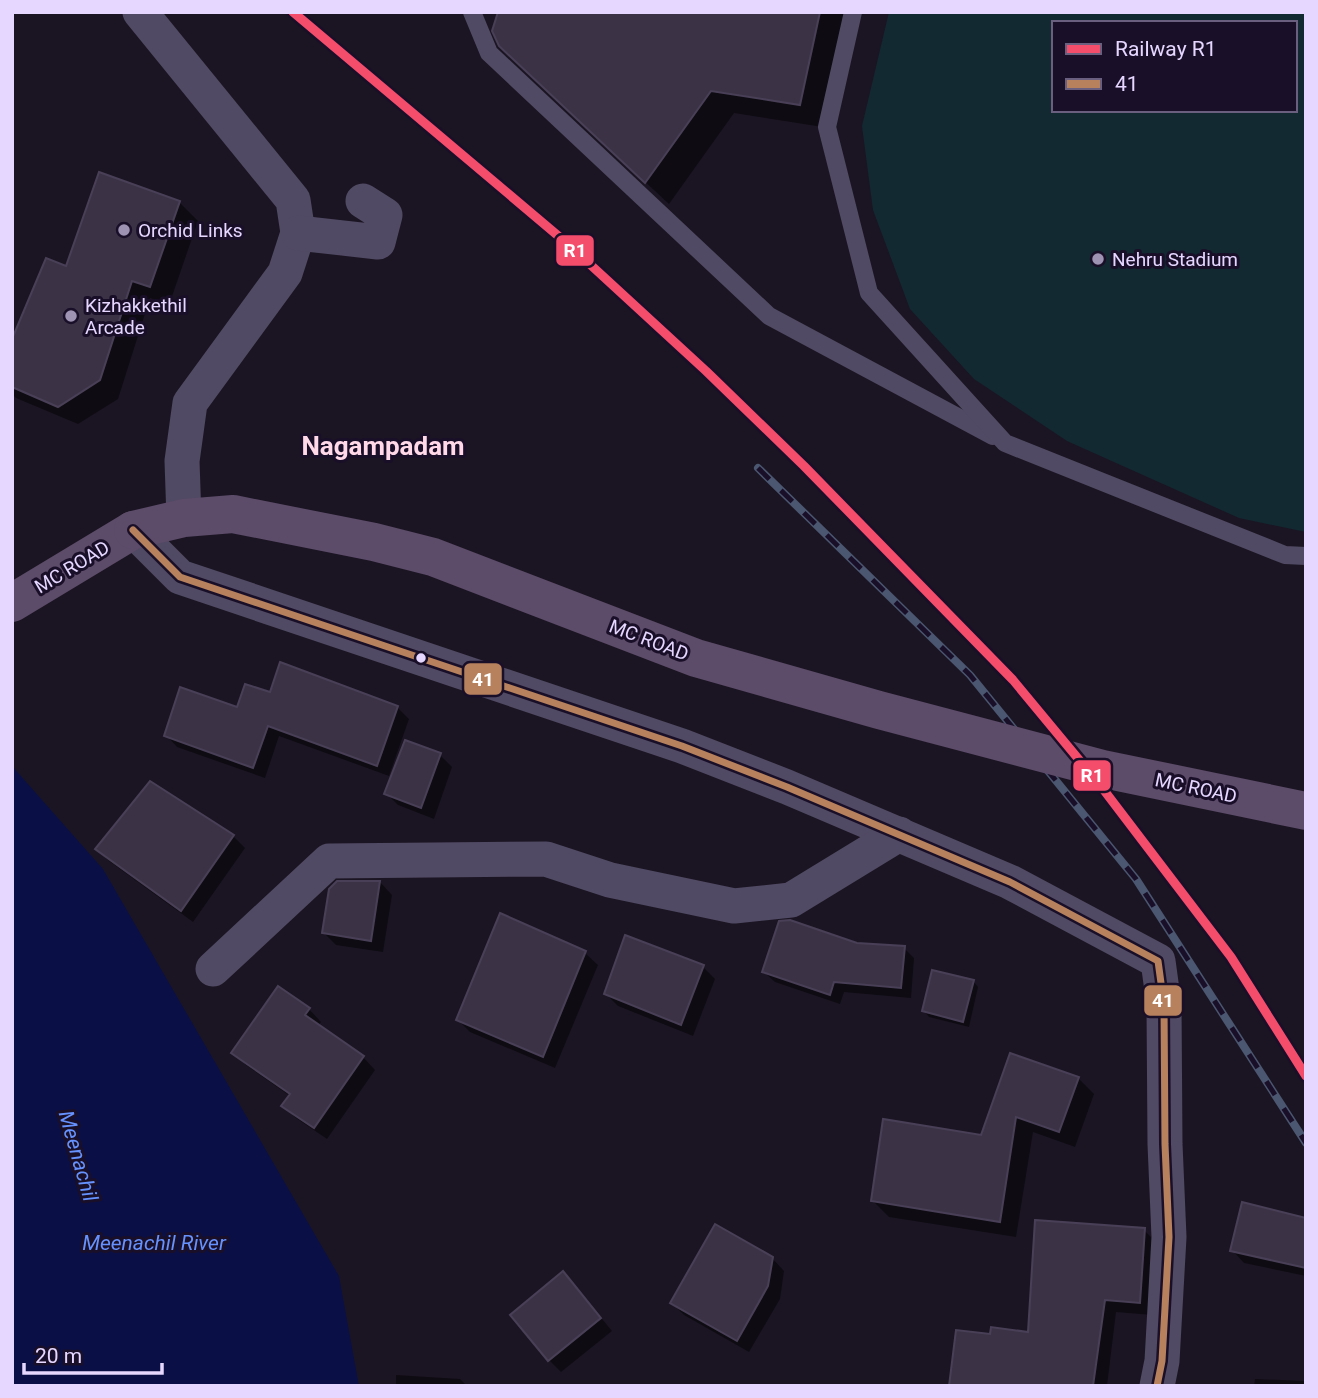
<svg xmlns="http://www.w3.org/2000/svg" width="1318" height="1398" viewBox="0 0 1318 1398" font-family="Roboto,sans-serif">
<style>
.green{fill:#122931;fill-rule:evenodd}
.water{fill:#0a1046}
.shadow{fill:#0007}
.building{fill:#3b3345;stroke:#494057;stroke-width:2}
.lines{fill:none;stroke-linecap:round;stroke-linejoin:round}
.lane{stroke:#514a64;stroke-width:18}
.street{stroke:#514a64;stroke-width:35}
.primary{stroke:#5c4b69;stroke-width:38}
.rail-casing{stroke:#4b5670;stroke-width:8}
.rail{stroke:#1a0f29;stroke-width:5;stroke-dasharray:16;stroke-linecap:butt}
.primary-bridge{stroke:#5c4b69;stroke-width:38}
.bus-1-casing{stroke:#1a0f29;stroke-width:12}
.bus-1{stroke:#b6815c;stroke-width:7}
.rail-1-casing{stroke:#1a0f29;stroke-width:14}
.rail-1{stroke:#f44d6c;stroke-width:9}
.poi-dot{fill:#9e93b2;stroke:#1a0f29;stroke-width:2.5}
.bus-dot{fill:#e5d7ff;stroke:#1a0f29;stroke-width:2.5}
.labels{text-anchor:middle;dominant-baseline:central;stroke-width:6;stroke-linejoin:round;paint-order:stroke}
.poi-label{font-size:19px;fill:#e5d7ff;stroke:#1a0f29;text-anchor:start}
.street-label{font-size:19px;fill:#e5d7ff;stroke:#1a0f29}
.water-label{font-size:21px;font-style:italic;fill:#6592ff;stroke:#1a0f29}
.district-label{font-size:26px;font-weight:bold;fill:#ffd9e8;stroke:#1a0f29}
.line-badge{stroke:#1a0f29;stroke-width:2.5}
.badge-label{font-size:19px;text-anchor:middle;font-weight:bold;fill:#fff}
</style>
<rect width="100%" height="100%" fill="#1b1523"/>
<!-- green -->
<path class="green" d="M889,12H1306V532L1239,518L1067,441L974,379L910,309L873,210L862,126ZM1054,23H1295V110H1054Z"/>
<!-- water -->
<polygon class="water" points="12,766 103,869 339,1276 359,1386 12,1386"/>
<!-- shadow -->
<g class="shadow">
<polygon points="499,12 847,12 823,127 734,113 669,204 524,69"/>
<polygon points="179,202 198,221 169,305 150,298 118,399 78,424 16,398 12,394 12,344"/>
<polygon points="272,694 397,707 409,719 389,776 279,736 265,778 177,747 166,735"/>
<polygon points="440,755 452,767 434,819 398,805 386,793"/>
<polygon points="233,836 245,848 193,922 109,861 97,849"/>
<polygon points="380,882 392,895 383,952 336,945 324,933"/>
<polygon points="501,916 585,953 598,965 555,1068 470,1032 458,1020"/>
<polygon points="857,945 904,948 914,958 911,998 844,992 840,1004 775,982 764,972"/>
<polygon points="703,967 715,979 693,1036 618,1006 606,994"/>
<polygon points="973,981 978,987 969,1027 929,1017 924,1011"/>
<polygon points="309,1009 321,1022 318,1026 363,1057 375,1070 327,1139 296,1118 283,1106 290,1096 246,1065 234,1053"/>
<polygon points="1078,1078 1094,1094 1075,1147 1033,1132 1016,1237 889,1217 873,1201"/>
<polygon points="1306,1219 1306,1276 1244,1263 1232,1250"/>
<polygon points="1144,1230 1156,1242 1152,1315 1116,1312 1107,1386 950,1386 992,1336 1029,1334"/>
<polygon points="772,1258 784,1271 780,1299 749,1352 684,1315 672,1303"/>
<polygon points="575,1286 612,1331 561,1372 549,1360"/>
<polygon points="396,1375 460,1379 467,1386 396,1386"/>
<polygon points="1255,1379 1306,1381 1306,1386 1254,1386"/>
</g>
<!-- building -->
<g class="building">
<polygon points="498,12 820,12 800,105 711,91 645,183 499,46 492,31"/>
<polygon points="99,172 180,201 150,287 132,281 100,380 58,407 12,387 12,339 46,258 66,266"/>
<polygon points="280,662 398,706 377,766 268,726 253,768 164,736 180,687 237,707 245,684 270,692"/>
<polygon points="405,740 441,753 421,808 384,794"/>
<polygon points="150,781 234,835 181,911 95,849"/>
<polygon points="337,881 380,881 371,941 322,933 329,889"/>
<polygon points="500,913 586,951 543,1057 456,1020"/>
<polygon points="790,920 857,943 905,946 901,988 834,982 830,995 762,972 779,921"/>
<polygon points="625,935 704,965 681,1025 604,994"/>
<polygon points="932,970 974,980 963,1022 922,1011"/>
<polygon points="278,986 310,1008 305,1015 364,1056 314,1128 281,1106 290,1094 231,1053"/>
<polygon points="1010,1053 1079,1077 1059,1132 1016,1117 1000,1222 871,1201 883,1119 981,1135"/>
<polygon points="1242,1202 1306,1218 1306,1268 1230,1251"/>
<polygon points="1035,1220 1145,1228 1140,1303 1105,1300 1093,1386 949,1386 956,1330 990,1334 991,1327 1028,1332"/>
<polygon points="715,1224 773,1257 768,1286 737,1341 670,1303"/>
<polygon points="563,1271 601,1318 548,1361 510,1315"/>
</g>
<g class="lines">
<!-- lane -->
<g class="lane">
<polyline points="472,12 489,53 769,316 993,436"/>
<polyline points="853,12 827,127 869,293 1005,443 1285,555 1306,556"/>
</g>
<!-- street -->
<g class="street">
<polyline points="140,12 293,200 298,233 285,273 190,403 182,461 184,518"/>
<polyline points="298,233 378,242 385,215 363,201"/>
<polyline points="133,530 180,577 682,746 787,787 1010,882 1158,961 1164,1005 1165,1144 1169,1237 1162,1361 1157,1386"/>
<polyline points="213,969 329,861 546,859 610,880 734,906 791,900 899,834"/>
</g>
<!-- primary -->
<polyline class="primary" points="12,603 133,530"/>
<!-- rail casing -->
<g class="rail-casing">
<polyline id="rail" points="758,468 970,675 1136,879 1306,1143"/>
</g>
<!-- rail -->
<use href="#rail" class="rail"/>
<!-- primary-bridge -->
<polyline class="primary-bridge" points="133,530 184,518 233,514 374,542 433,557 696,658 879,710 1103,769 1306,811"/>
<!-- bus-1 casing -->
<g class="bus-1-casing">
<polyline id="bus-1" points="133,530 180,577 682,746 787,787 1010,882 1158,961 1164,1005 1165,1144 1169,1237 1162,1361 1157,1386"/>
</g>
<!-- bus-1 -->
<use href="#bus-1" class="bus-1"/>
<!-- rail-1 casing -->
<g class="rail-1-casing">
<polyline id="rail-1" points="293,12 569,245 706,371 804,466 1013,680 1100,785 1231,957 1306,1076"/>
</g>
<!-- rail-1 -->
<use href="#rail-1" class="rail-1"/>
</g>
<!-- markers -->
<g class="poi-dot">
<circle cx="124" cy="230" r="7"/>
<circle cx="1098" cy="259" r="7"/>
<circle cx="71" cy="316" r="7"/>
</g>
<circle class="bus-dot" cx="421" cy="658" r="6"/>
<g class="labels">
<!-- poi labels -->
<g class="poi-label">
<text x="138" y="230">Orchid Links</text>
<text x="1112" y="259">Nehru Stadium</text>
<text x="85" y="305">Kizhakkethil<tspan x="85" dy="22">Arcade</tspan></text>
</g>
<!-- street labels -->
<g class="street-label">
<text transform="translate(72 567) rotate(-31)">MC ROAD</text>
<text transform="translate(649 640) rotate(21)">MC ROAD</text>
<text transform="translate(1196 788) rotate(12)">MC ROAD</text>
</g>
<!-- water labels -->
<g class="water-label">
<text transform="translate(78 1156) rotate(74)">Meenachil</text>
<text x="154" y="1243">Meenachil River</text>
</g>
<!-- district labels -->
<g class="district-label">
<text x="383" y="446">Nagampadam</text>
</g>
</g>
<g class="line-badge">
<rect x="555" y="234" width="40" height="33" rx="7" fill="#f44d6c"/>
<rect x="463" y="662" width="40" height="34" rx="7" fill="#b6815c"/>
<rect x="1072" y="759" width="40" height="33" rx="7" fill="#f44d6c"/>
<rect x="1143" y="984" width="40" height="33" rx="7" fill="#b6815c"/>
</g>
<g class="badge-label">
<text x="575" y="257">R1</text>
<text x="483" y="686">41</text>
<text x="1092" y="782">R1</text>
<text x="1163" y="1007">41</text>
</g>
<!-- border -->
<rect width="1318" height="1398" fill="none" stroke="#e5d7ff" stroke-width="28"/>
<!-- legend -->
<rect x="1052" y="21" width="245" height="91" fill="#1a0f29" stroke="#6b5f7f" stroke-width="2"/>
<rect x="1066" y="44" width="35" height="10" fill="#f44d6c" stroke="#6b5f7f" stroke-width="2"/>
<text x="1115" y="56" font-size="21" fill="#e5d7ff">Railway R1</text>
<rect x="1066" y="79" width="35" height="10" fill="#b6815c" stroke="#6b5f7f" stroke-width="2"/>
<text x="1115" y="91" font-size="21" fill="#e5d7ff">41</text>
<!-- scale -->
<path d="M24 1363v10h138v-10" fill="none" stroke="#e5d7ff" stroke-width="3.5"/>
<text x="35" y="1363" font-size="21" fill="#e5d7ff" stroke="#1a0f29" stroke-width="5" paint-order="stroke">20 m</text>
</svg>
